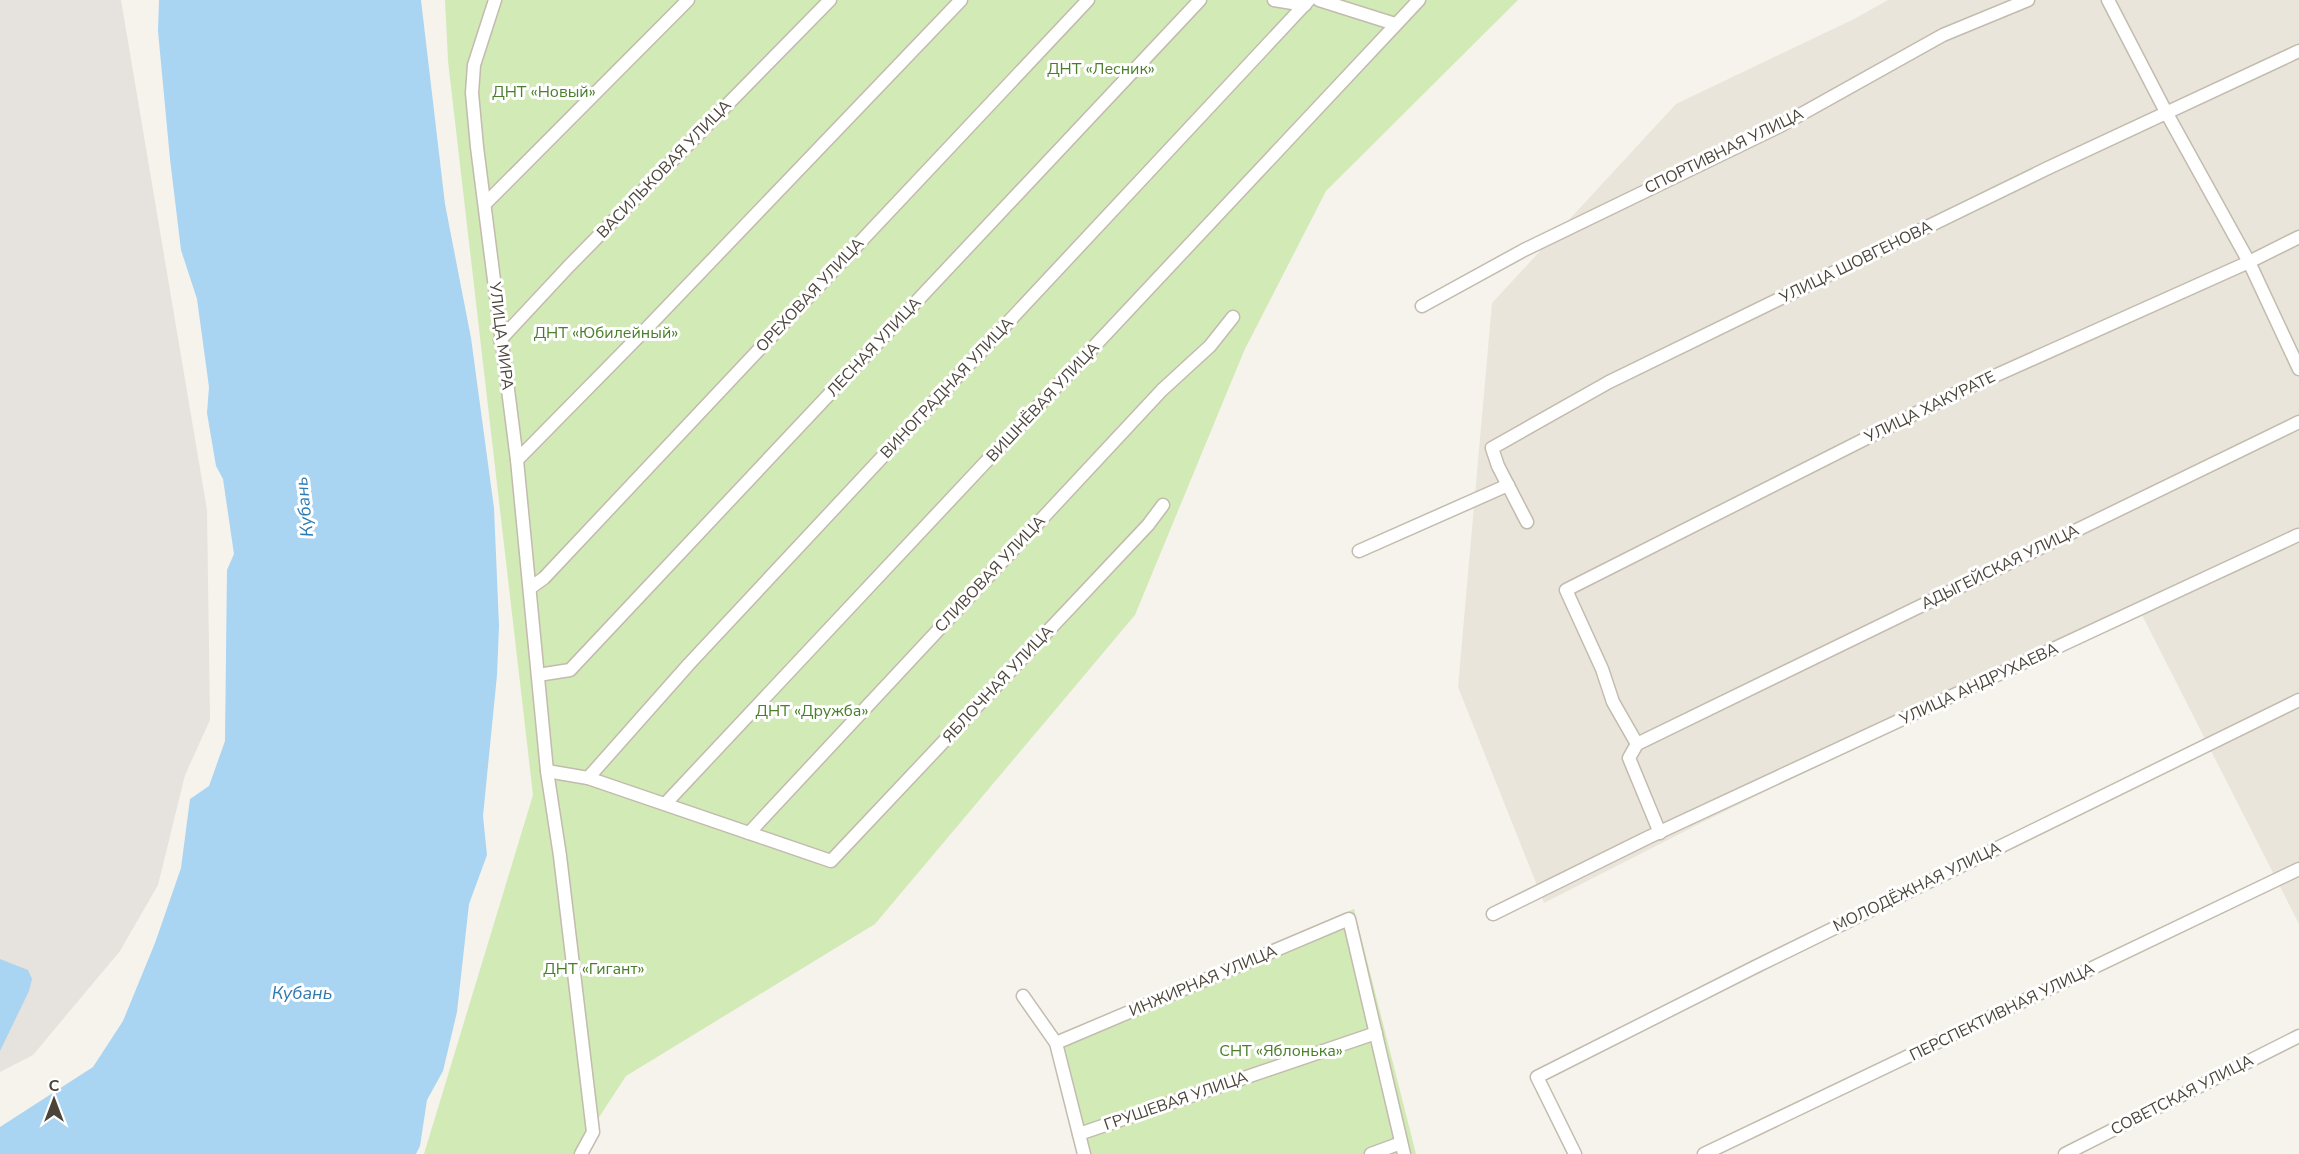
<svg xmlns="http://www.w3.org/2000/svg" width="2299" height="1154" viewBox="0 0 2299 1154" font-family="'Nunito Sans',sans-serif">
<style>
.residential{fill:#eae5da}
.industrial{fill:#e6e2dd}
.green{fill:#d2eab5}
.water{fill:#a9d4f2}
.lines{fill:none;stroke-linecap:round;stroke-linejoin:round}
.minor-casing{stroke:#c2bbae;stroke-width:15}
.minor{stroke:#fff;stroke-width:12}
.labels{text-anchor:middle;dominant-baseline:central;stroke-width:6;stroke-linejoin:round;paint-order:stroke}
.park-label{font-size:16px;fill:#4a7f2a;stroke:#fff}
.street-label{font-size:16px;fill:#4b4439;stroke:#fff}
.water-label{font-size:18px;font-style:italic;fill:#2e7ab2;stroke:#fff}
</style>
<rect width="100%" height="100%" fill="#f6f3ec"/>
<!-- residential -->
<polygon class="residential" points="1888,0 2299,0 2299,924 2139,609 1701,823 1544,903 1458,687 1492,303 1676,104 1854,19"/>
<!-- industrial -->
<polygon class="industrial" points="0,0 121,0 207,510 210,720 185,775 158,885 120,951 33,1055 0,1072"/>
<!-- green -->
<g class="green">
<polygon points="445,0 1518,0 1326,191 1244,351 1135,615 875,924 626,1076 575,1154 424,1154 533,795 448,61"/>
<polygon points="1354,909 1416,1154 1078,1154 1050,1039"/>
</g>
<!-- water -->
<g class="water">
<polygon points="159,0 421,0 445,204 471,338 494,508 499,626 497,675 483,816 487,855 469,904 457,1012 443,1071 427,1100 420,1146 416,1154 0,1154 0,1127 93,1067 123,1021 155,943 181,868 190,799 209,786 225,741 227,570 234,554 223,479 216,466 207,413 209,387 197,299 181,250 170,159 158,31"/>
<polygon points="0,959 28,970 32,979 29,991 0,1051"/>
</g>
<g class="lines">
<!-- minor casing -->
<g class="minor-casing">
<g id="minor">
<polyline points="495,0 474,65 472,93 477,147 517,460 547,771 560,856 593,1132 581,1154"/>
<polyline points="1274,0 1305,5"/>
<polyline points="1319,0 1395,24"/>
<polyline points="2108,0 2166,112 2249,262 2299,369"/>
<polyline points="485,204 688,0"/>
<polyline points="2299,237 2249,262 1952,395 1566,590 1602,669 1613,702 1637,744 2299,422"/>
<polyline points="1422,306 1524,250 1780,126 1943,35 2028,0"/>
<polyline points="500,340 569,266 830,0"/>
<polyline points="517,460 647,328 961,0"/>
<polyline points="1527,522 1498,466 1492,448 1609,382 2048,168 2299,51"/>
<polyline points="1359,551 1508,485"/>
<polyline points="530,588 544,578 1088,0"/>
<polyline points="538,675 570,670 1200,0"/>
<polyline points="1637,744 1629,758 1660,833"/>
<polyline points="547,771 588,778 831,861 1148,525 1163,505"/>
<polyline points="588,778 689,664 1309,0"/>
<polyline points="666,803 1419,0"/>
<polyline points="749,833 1162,390 1210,346 1233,317"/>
<polyline points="1493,914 1649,837 2298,535"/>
<polyline points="1023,996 1056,1043 1084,1154"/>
<polyline points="1056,1043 1349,919 1404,1154"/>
<polyline points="1079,1134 1376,1033"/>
<polyline points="1371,1154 1401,1143"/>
<polyline points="1575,1154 1537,1077 1757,966 2299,700"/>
<polyline points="1704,1154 2299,869"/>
<polyline points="2065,1154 2299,1036"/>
</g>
</g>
<!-- minor -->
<use href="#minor" class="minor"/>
</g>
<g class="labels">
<!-- park labels -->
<g class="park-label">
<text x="1101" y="69">ДНТ «Лесник»</text>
<text x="544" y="92">ДНТ «Новый»</text>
<text x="606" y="333">ДНТ «Юбилейный»</text>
<text x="812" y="711">ДНТ «Дружба»</text>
<text x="594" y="969">ДНТ «Гигант»</text>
<text x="1281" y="1051">СНТ «Яблонька»</text>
</g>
<!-- street labels -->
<g class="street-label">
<text transform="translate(1724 151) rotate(-26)">СПОРТИВНАЯ УЛИЦА</text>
<text transform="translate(664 169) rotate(-46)">ВАСИЛЬКОВАЯ УЛИЦА</text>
<text transform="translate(1856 262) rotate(-26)">УЛИЦА ШОВГЕНОВА</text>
<text transform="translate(810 295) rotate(-47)">ОРЕХОВАЯ УЛИЦА</text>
<text transform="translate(501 336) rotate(83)">УЛИЦА МИРА</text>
<text transform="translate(874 347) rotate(-47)">ЛЕСНАЯ УЛИЦА</text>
<text transform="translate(947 388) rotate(-47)">ВИНОГРАДНАЯ УЛИЦА</text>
<text transform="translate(1043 402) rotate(-47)">ВИШНЁВАЯ УЛИЦА</text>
<text transform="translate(1930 407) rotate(-26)">УЛИЦА ХАКУРАТЕ</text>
<text transform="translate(2000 567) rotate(-26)">АДЫГЕЙСКАЯ УЛИЦА</text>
<text transform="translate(990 574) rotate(-47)">СЛИВОВАЯ УЛИЦА</text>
<text transform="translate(998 684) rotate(-47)">ЯБЛОЧНАЯ УЛИЦА</text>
<text transform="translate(1979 684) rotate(-25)">УЛИЦА АНДРУХАЕВА</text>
<text transform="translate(1917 887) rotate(-26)">МОЛОДЁЖНАЯ УЛИЦА</text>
<text transform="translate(1203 981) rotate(-23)">ИНЖИРНАЯ УЛИЦА</text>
<text transform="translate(2002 1012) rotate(-26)">ПЕРСПЕКТИВНАЯ УЛИЦА</text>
<text transform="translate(2182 1095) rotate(-27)">СОВЕТСКАЯ УЛИЦА</text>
<text transform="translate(1176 1101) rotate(-19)">ГРУШЕВАЯ УЛИЦА</text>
</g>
<!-- water labels -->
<g class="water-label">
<text transform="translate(304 507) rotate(-96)">Кубань</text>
<text x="302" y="993">Кубань</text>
</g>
</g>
<!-- north arrow -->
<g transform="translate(54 1100)" stroke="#ffffff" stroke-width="4.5" paint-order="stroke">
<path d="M0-4.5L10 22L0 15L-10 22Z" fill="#4b4439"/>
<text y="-9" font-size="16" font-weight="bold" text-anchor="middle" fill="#4b4439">С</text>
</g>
</svg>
